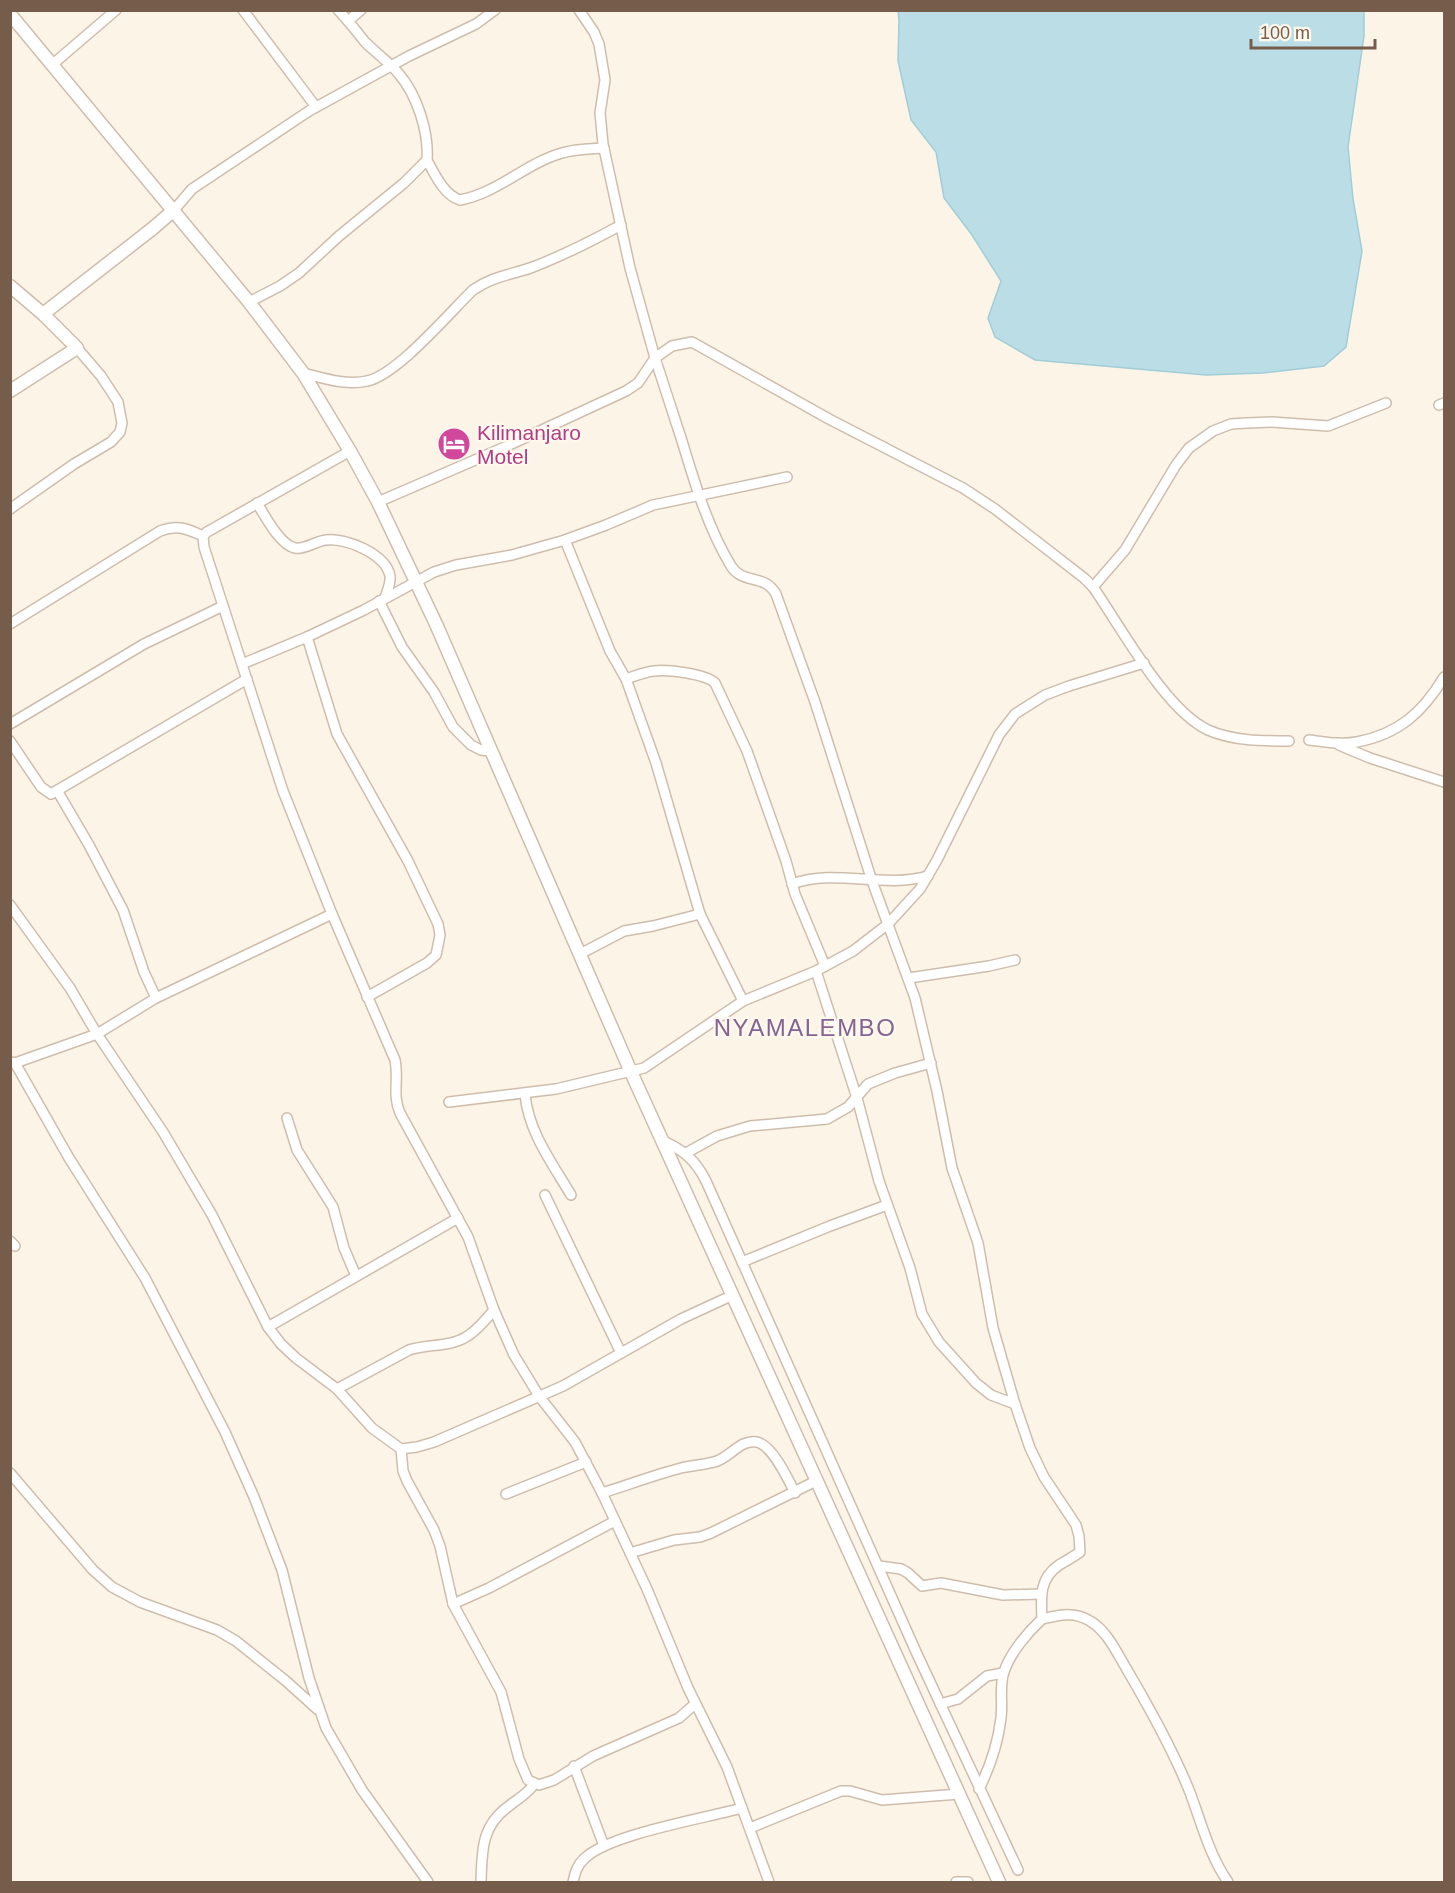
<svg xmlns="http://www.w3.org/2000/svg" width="1455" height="1893" viewBox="0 0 1455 1893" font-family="Helvetica,sans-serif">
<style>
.water{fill:#bbdee6;stroke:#a1cdd8;stroke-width:1.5}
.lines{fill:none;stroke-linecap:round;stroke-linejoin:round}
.minor-casing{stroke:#cebdad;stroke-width:12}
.tertiary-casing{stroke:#cebdad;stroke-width:15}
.minor{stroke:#fff;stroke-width:9}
.tertiary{stroke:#fff;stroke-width:12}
.labels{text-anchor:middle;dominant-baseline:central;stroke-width:4.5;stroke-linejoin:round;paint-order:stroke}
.hotel-label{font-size:21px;fill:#b23c85;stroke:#fff9ed;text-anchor:start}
.quarter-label{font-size:24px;letter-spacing:1.5px;fill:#856392;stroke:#fff9ed}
</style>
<rect width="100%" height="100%" fill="#fcf5e7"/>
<!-- water -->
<polygon class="water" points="898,11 1364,11 1364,36 1348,147 1353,199 1362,251 1346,347 1324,366 1263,373 1206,375 1035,360 995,337 988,318 1001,281 972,235 944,198 936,152 911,120 898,61 899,20"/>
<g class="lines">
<!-- minor casing -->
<g class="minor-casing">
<g id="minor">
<polyline points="243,10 316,107"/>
<polyline points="348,21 361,10"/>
<polyline points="53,64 116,10"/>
<path d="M427,160C435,175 444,195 460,200C498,193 526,163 562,153C575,149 590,149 604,148"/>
<polyline points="174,210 192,189 309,111 409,56 476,24 495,10"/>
<path d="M249,302L280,286L299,273L339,236L404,183L427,160C429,132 417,95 399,74C389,62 376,53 365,42C356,31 348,20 338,10"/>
<path d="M303,373C323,378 346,386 367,381C397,375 449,313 473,290C493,276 511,275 533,267C564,255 592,241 621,225"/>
<polyline points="1439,405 1444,403"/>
<path d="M350,451L207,532L203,536L204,547L283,791L332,914L395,1060C399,1079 392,1095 400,1113L468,1237L494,1310L514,1355L539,1396L575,1442L602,1493L647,1589L688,1688L727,1767L769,1882"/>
<polyline points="378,502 505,447 626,391 638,383 655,358 630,268 603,144 600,113 605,80 599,44 594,32 579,10"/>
<path d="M257,503C265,516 280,545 295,548C304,550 316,541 326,540C345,537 386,554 390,576C391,583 387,591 385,598"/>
<polyline points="10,509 74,464 111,442 120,432 122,423 118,402 101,376 77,348"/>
<polyline points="565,540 610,651 626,679 656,763 700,914 743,1001"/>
<polyline points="1093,587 1125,550 1176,465 1189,448 1213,431 1231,424 1247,423 1272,422 1328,426 1386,403"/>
<polyline points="379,601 402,647 434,692 453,727 471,745 481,750 490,751"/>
<path d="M10,624L160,531C177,524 188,529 203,536"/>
<polyline points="307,637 337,734 408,861 438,924 440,935 436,955 427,963 367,997"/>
<polyline points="242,664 307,637 364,610 434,572 456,565 512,555 565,540 606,525 653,505 787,477"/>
<path d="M626,679C635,676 644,672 654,671C667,669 706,674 715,683L747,751L786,861L795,894L825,966"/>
<polyline points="10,724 144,644 223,606"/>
<path d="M1309,740C1325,742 1341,745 1357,742C1399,734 1423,712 1444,677"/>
<polyline points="10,741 41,787 51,794 247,679"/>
<polyline points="1339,745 1370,758 1444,782"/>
<polyline points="58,792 89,845 123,910 144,972 156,998"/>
<path d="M792,884C836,868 882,889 928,876"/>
<polyline points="10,905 70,988 97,1034 163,1132 212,1215 268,1327 281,1344 296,1358 337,1389 372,1428 401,1449 417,1447 434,1442 563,1386 681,1319 733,1295"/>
<polyline points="580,954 624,931 653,926 700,914"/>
<polyline points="816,971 857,1098 879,1181 910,1268 922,1314 939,1342 976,1383 991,1395 1015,1404"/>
<polyline points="909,978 989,966 1015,960"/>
<polyline points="10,1062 15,1063 19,1070 69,1158 145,1278 225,1432 254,1497 282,1570 309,1678 326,1728 362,1790 428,1882"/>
<polyline points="15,1063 97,1034 156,998 332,914"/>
<path d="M525,1094C528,1131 552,1163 571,1195"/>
<polyline points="449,1102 556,1089 644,1068 743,1001 816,971 853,951 888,924 920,889 937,860 999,735 1015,714 1045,695 1069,686 1144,663"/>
<polyline points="287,1118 297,1150 333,1207 344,1248 356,1276"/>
<path d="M663,1141C684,1150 696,1161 706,1181L917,1654L1018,1870"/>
<polyline points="686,1153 717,1136 750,1126 827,1119 848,1107 868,1084 895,1073 931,1063"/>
<polyline points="545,1195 621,1353"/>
<polyline points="10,1241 15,1246"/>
<polyline points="742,1262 830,1226 887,1205"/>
<polyline points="268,1327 458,1218"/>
<path d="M337,1389L409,1350C427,1344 450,1347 466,1337C477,1331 486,1319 494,1310"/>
<polyline points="401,1449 403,1471 407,1481 434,1530 440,1546 453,1604 501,1692 519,1759 528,1780 539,1785 554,1780 593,1756 679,1718 695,1704"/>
<polyline points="10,1473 93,1570 112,1587 140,1602 217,1630 236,1641 286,1681 317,1709"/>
<path d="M602,1493C628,1485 654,1475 681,1468C692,1465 706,1465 717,1461C731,1456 741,1439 757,1442C773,1446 788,1479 795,1493"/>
<polyline points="506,1494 586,1462"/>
<polyline points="630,1553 674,1540 700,1537 711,1533 816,1481"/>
<polyline points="879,1566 901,1569 908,1573 922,1586 941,1583 1003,1595 1041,1594"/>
<polyline points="453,1604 489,1588 615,1521"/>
<path d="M1042,1619C1041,1597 1039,1579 1059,1565C1066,1561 1073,1557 1080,1552L1079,1536L1076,1525L1044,1477L1030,1448L1015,1404L993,1328L978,1243L952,1168L937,1091L915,998L872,881L815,702L776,594C764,573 743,585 731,566C708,528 695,484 682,441C673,413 664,386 655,358L672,346L692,342L829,419L963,488L995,509L1084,578L1093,587C1121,627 1165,710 1208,730C1233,741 1262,741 1289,741"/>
<polyline points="940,1704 958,1699 987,1676 1003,1673"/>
<polyline points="574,1766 604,1846"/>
<path d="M979,1789C990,1767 998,1743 1001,1718C1003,1703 999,1686 1004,1672C1010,1653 1028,1632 1042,1619C1059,1615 1074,1611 1090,1621C1107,1631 1116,1651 1126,1668C1149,1707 1172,1748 1189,1790C1201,1821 1209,1855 1228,1882"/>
<polyline points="750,1828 841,1791 850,1791 882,1800 959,1794"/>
<path d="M481,1882C482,1851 481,1826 509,1806C517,1799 528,1794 534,1784"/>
<path d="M573,1882C575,1873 577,1865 585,1858C610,1834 706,1818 742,1808"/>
<polyline points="956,1882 968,1882"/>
</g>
</g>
<!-- tertiary casing -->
<g class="tertiary-casing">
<g id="tertiary">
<polyline points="10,14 249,302 303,373 350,451 378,502 436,624 631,1072 999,1882"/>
<polyline points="10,286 43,314 77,348 10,391"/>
<polyline points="43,314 152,229 174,210"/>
</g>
</g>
<!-- minor -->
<use href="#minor" class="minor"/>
<!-- tertiary -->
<use href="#tertiary" class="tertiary"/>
</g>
<!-- icons -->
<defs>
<g id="hotel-disc" transform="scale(1.725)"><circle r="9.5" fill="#d1479c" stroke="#fff9ed"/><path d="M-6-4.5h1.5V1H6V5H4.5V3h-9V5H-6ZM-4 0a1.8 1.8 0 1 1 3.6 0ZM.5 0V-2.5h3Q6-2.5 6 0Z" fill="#fff"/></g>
</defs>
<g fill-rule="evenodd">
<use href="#hotel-disc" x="454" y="444"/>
</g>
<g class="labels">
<!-- hotel labels -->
<g class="hotel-label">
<text x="477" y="432">Kilimanjaro<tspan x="477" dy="24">Motel</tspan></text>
</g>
<!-- quarter labels -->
<g class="quarter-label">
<text x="805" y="1027">NYAMALEMBO</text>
</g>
</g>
<!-- border -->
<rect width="1455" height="1893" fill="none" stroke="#765c4b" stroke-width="24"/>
<!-- scale -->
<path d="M1251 39v9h124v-9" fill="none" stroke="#765c4b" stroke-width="3"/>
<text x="1260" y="39" font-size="18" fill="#765c4b" stroke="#fff9ed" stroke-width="4.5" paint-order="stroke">100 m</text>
</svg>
